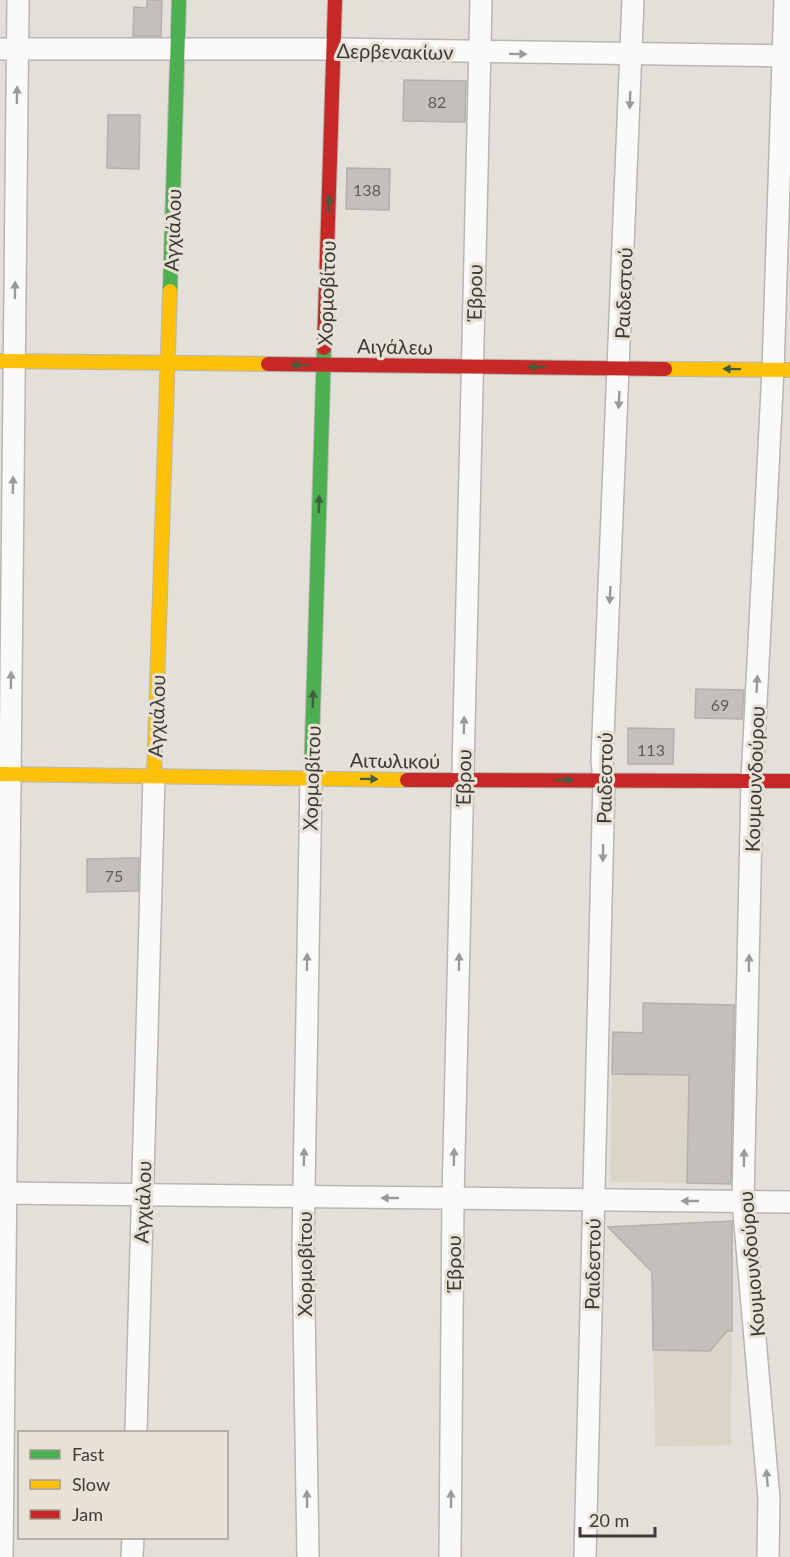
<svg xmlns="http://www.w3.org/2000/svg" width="790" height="1557" viewBox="0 0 790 1557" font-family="Lato,sans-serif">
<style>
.built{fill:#dbd5c8}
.building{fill:#c3c0bb;stroke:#b2b0ab;stroke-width:1.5}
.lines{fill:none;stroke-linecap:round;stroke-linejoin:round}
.street-casing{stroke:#b8b6b1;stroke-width:24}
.fast-casing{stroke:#b8b6b1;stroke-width:16}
.slow-casing{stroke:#b8b6b1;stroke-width:16}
.jam-casing{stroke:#b8b6b1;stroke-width:16}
.street{stroke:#fbfaf9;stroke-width:21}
.fast{stroke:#4caf50;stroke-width:14}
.slow{stroke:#ffc107;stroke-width:14}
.jam{stroke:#c62828;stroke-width:14}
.oneway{fill:#9c9a98}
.oneway2{fill:#425e3e}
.labels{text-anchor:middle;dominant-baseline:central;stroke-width:6;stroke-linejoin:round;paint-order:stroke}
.number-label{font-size:16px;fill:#5f5c58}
.street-label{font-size:20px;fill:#3e3b37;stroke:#e7e1d6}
</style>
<rect width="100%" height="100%" fill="#e3e0da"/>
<!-- built -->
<g class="built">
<polygon points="643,1003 737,1005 734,1184 610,1182 613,1032 643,1033"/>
<polygon points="733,1221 731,1445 655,1447 652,1272 617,1237 617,1227"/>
</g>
<!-- building -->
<g class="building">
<polygon points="147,0 162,0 161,36 133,36 134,7 147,8"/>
<polygon points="404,80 466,81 465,122 403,121"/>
<polygon points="108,115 140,115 139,169 107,168"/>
<polygon points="347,168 390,169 389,210 346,209"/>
<polygon points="696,689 744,690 742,719 695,718"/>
<polygon points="628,728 674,729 673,764 628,764"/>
<polygon points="139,858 138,891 87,892 87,859"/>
<polygon points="643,1003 734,1005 731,1184 687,1183 689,1075 612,1074 613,1032 643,1033"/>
<polygon points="732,1221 732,1331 727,1331 710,1351 653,1350 652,1272 608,1227"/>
</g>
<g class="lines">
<!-- street casing -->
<g class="street-casing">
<g id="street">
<polyline points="0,49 334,49 790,56"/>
<polyline points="0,1193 790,1202"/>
<polyline points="136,1432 154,776"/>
<polyline points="2,1557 18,0"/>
<polyline points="132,1557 133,1538"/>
<polyline points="308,1557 303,1247 311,778"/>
<polyline points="450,1557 453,1199 481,0"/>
<polyline points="585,1557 604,780 602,760 633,0"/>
<polyline points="768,1557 769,1499 743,1201 752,781 773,370 785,0"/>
</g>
</g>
<!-- fast casing -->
<g class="fast-casing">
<g id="fast">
<polyline points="170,291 179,0"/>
<polyline points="311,778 324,348"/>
</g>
</g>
<!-- slow casing -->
<g class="slow-casing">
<g id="slow">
<polyline points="0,361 268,364"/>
<polyline points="665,369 790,370"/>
<polyline points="0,774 407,780"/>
<polyline points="154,776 170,291"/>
</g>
</g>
<!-- jam casing -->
<g class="jam-casing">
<g id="jam">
<polyline points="324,348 335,0"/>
<polyline points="268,364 665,369"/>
<polyline points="407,780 790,781"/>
</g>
</g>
<!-- street -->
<use href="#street" class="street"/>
<!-- fast -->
<use href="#fast" class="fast"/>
<!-- slow -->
<use href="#slow" class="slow"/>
<!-- jam -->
<use href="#jam" class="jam"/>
</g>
<!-- one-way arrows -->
<defs><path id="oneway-solid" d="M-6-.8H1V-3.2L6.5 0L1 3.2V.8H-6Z" transform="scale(1.5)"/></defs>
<g class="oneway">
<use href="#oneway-solid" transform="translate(518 54) rotate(1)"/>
<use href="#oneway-solid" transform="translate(17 95) rotate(-89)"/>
<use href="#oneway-solid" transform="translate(630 100) rotate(92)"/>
<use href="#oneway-solid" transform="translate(15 290) rotate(-89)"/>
<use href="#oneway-solid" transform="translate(619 400) rotate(93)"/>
<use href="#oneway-solid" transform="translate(13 485) rotate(-89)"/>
<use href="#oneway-solid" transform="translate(610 595) rotate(93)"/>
<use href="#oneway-solid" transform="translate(11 680) rotate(-89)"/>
<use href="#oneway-solid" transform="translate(757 684) rotate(-87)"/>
<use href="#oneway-solid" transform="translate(464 725) rotate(-89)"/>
<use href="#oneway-solid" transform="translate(603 853) rotate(91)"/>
<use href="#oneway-solid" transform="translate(307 962) rotate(-89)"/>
<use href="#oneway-solid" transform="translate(459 962) rotate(-89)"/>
<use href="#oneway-solid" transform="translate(749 963) rotate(-89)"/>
<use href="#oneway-solid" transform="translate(304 1157) rotate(-89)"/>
<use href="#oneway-solid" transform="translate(454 1157) rotate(-89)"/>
<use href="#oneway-solid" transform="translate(744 1158) rotate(-89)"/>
<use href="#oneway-solid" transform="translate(390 1198) rotate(-180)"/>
<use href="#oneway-solid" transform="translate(690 1201) rotate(-180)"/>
<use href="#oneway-solid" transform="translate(767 1478) rotate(-95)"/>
<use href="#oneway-solid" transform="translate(307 1499) rotate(-91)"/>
<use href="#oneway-solid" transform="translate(451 1499) rotate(-90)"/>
</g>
<g class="oneway2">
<use href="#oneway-solid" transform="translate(329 204) rotate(-88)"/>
<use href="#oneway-solid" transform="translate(300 365) rotate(-179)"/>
<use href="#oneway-solid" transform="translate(537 367) rotate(-179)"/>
<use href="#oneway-solid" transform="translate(732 369) rotate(-179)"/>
<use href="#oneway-solid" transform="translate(319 504) rotate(-88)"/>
<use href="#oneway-solid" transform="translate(313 699) rotate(-88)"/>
<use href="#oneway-solid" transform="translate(369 779) rotate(1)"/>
<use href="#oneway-solid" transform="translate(564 780)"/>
</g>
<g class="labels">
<!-- number labels -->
<g class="number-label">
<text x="437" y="101">82</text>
<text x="367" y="189">138</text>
<text x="720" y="704">69</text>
<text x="651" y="749">113</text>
<text x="114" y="875">75</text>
</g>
<!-- street labels -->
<g class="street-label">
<text transform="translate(395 51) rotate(1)">Δερβενακίων</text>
<text transform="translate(172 230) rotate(-88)">Αγχιάλου</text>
<text transform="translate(326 293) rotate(-88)">Χορμοβίτου</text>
<text transform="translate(474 293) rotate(-89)">Έβρου</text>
<text transform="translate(623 293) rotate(-88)">Ραιδεστού</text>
<text transform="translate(395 346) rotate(1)">Αιγάλεω</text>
<text transform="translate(156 716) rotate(-88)">Αγχιάλου</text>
<text transform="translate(395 760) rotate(1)">Αιτωλικού</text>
<text transform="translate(311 778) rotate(-88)">Χορμοβίτου</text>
<text transform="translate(463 778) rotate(-89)">Έβρου</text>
<text transform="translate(604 778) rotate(-89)">Ραιδεστού</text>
<text transform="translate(754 779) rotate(-88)">Κουμουνδούρου</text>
<text transform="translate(142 1202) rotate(-88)">Αγχιάλου</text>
<text transform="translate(304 1264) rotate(-90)">Χορμοβίτου</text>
<text transform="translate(453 1264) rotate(-90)">Έβρου</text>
<text transform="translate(592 1264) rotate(-89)">Ραιδεστού</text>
<text transform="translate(751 1264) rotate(-95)">Κουμουνδούρου</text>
</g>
</g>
<!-- legend -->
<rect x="18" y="1431" width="210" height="108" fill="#e7e1d6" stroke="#a39f96" stroke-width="1.5"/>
<rect x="30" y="1450" width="30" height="9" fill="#4caf50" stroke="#a39f96" stroke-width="1.5"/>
<text x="72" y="1461" font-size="18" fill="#3e3b37">Fast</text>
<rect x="30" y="1480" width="30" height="9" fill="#ffc107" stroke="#a39f96" stroke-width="1.5"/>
<text x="72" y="1491" font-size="18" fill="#3e3b37">Slow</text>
<rect x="30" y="1510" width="30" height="9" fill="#c62828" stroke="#a39f96" stroke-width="1.5"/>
<text x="72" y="1521" font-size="18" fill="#3e3b37">Jam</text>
<!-- scale -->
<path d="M580 1527v9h75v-9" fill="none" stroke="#3e3b37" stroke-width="3"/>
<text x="589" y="1527" font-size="18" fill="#3e3b37" stroke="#e7e1d6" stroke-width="4.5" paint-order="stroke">20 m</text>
</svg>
